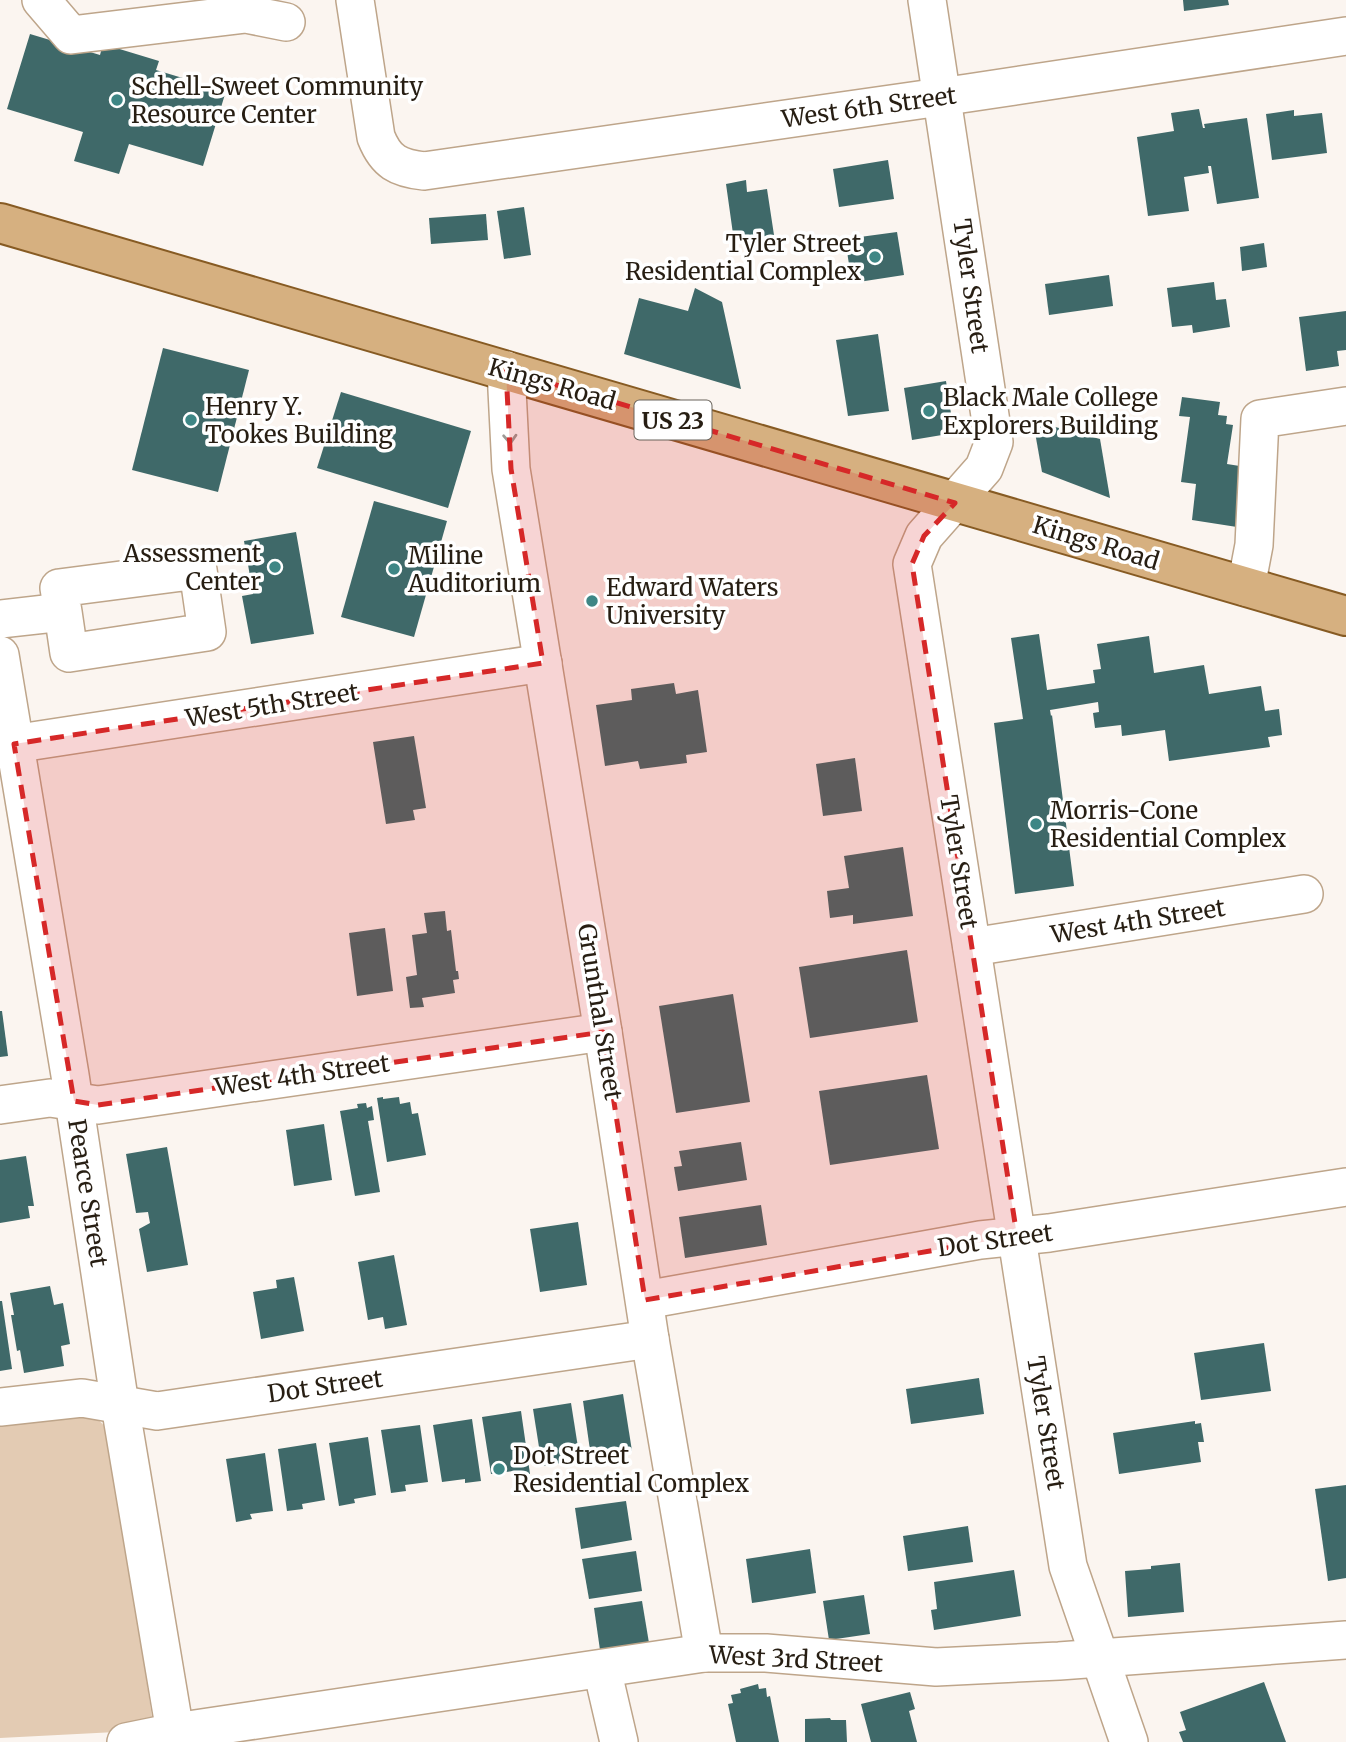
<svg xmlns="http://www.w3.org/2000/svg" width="1346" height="1742" viewBox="0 0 1346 1742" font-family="Merriweather,serif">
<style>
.green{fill:#e3cbb3}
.building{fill:#3f6969}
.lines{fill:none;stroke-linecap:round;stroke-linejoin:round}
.minor-casing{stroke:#bea58a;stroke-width:40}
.major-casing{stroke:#875b23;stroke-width:42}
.minor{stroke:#fff;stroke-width:37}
.major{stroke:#d6b080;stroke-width:38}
.oneway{stroke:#9e9a95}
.marked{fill:#d62828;fill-opacity:0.2;stroke:#d62828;stroke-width:5;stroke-dasharray:14 9;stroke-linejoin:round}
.poi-dot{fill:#3e8685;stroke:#fff;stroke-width:2.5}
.labels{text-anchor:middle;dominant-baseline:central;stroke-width:7;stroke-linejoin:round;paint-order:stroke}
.shield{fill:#fff;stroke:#68625a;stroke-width:2}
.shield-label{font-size:23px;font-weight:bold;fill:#271e13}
.poi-label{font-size:24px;fill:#271e13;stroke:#fff;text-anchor:start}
.street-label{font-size:24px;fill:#271e13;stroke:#fff}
</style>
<rect width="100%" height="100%" fill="#fbf5f0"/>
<!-- green -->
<polygon class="green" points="93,1414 109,1431 154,1730 0,1738 0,1422"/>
<!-- building -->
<g class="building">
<polygon points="1183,0 1228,0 1229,5 1184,11"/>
<polygon points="30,34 100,55 103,44 159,61 156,70 226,91 203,166 129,144 119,174 74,161 83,132 7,109"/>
<polygon points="1199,109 1203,128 1205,128 1204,124 1247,118 1259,198 1217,204 1211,166 1208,166 1209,173 1184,177 1189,211 1148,216 1137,137 1174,131 1171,113"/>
<polygon points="1294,110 1294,116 1322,113 1327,153 1272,160 1266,114"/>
<polygon points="888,160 894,199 839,207 833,169"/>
<polygon points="746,180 747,192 767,189 774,235 734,241 726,184"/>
<polygon points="524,207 531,255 504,259 497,211"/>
<polygon points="486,214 488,240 431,244 429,218"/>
<polygon points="897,232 904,275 852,283 845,239"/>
<polygon points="1264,243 1267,267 1242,271 1240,247"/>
<polygon points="1109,275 1113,306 1049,315 1045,284"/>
<polygon points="1214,282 1216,300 1226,299 1230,327 1193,333 1192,325 1172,327 1167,288"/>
<polygon points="695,288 722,302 741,389 624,354 639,298 688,311"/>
<polygon points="1346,311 1346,350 1337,351 1339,366 1306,371 1299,317"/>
<polygon points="878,334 889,411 848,416 836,340"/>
<polygon points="163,348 249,370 218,492 132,470"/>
<polygon points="946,381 954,433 912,440 904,388"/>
<polygon points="341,392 471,431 448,508 317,468"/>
<polygon points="1182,397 1220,402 1218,415 1227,416 1226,424 1233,425 1227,464 1246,467 1237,527 1192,520 1196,484 1181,482 1190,417 1179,416"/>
<polygon points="1033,421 1100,439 1110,498 1042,472"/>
<polygon points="374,501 447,521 414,637 341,617"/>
<polygon points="296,532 314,634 251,644 242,596 253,594 244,541"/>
<polygon points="1039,634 1047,690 1095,683 1093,670 1101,669 1097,644 1149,636 1154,673 1204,665 1209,694 1261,686 1265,711 1279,709 1282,735 1268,737 1270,747 1169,761 1165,730 1122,736 1121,725 1095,728 1093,713 1099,712 1098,702 1050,710 1051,716 1052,715 1074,886 1015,894 994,723 1023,719 1011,638"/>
<polygon points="674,683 676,694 698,690 707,752 686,755 687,763 640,769 638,761 605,766 596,705 632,700 631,689"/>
<polygon points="414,736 426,808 413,810 415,820 386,824 373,742"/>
<polygon points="855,758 862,811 823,816 816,764"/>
<polygon points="903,847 913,916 853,924 853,915 830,918 827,891 849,888 844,856"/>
<polygon points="445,911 447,931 451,930 456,971 458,971 459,979 453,980 455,993 422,998 424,1007 410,1008 406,977 417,975 412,935 427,933 424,913"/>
<polygon points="385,928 393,991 357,996 349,933"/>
<polygon points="907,950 918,1022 810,1038 799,967"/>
<polygon points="733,994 750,1102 676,1113 659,1006"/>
<polygon points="0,1011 2,1011 8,1056 0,1057"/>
<polygon points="927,1075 939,1149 830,1165 819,1091"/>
<polygon points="383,1097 383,1099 399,1097 400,1104 410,1102 412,1114 418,1113 426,1155 387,1162 377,1098"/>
<polygon points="366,1103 367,1108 372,1106 374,1120 368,1121 380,1192 355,1196 340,1111 358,1108 357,1104"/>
<polygon points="324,1124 332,1180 294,1186 286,1130"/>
<polygon points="741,1142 747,1180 678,1191 674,1167 682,1166 679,1151"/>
<polygon points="167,1147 188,1265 147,1272 139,1229 150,1223 148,1212 136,1213 126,1154"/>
<polygon points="26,1156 34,1206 28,1206 30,1218 0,1223 0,1160"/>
<polygon points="761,1205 767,1245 685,1258 679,1217"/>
<polygon points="578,1222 587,1285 540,1292 530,1229"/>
<polygon points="394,1255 407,1325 385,1329 383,1317 368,1320 358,1262"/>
<polygon points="294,1277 304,1331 261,1339 253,1292 277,1288 276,1280"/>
<polygon points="50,1286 54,1305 63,1303 70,1344 61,1346 64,1366 24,1373 20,1350 17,1351 11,1315 14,1315 10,1293"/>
<polygon points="0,1301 2,1301 12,1369 0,1371"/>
<polygon points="1264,1343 1271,1391 1201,1400 1194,1353"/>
<polygon points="979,1378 984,1414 911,1424 906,1389"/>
<polygon points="623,1394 632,1451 591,1457 583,1401"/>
<polygon points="571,1403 580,1460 542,1466 533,1409"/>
<polygon points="521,1411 530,1474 514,1476 513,1471 491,1474 482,1417"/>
<polygon points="472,1419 481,1481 465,1483 465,1479 442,1482 433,1425"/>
<polygon points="1195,1421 1195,1424 1201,1423 1204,1442 1198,1442 1201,1462 1119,1474 1113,1433"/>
<polygon points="420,1425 428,1482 405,1485 406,1491 391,1493 381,1430"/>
<polygon points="368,1437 376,1495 354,1499 355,1503 339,1506 329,1443"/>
<polygon points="316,1443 325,1500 302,1504 303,1509 287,1511 278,1449"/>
<polygon points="265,1453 273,1511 250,1514 252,1519 236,1522 226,1459"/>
<polygon points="1346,1485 1346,1578 1328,1581 1315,1489"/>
<polygon points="626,1501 632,1540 581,1549 575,1508"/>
<polygon points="968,1526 973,1562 908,1571 903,1536"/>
<polygon points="810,1549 816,1593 752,1603 746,1559"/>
<polygon points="636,1551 642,1591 589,1599 582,1559"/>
<polygon points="1180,1563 1184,1612 1128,1617 1125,1571 1151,1569 1151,1566"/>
<polygon points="1014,1570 1021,1616 934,1630 931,1610 937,1609 934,1582"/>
<polygon points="864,1595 870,1634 829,1640 823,1601"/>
<polygon points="642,1601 649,1643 600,1650 594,1608"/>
<polygon points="1264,1682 1286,1742 1183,1742 1179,1732 1186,1730 1180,1712"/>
<polygon points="758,1684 759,1689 766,1688 767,1697 770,1696 779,1742 736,1742 728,1704 733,1703 731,1695 741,1693 740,1689"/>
<polygon points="910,1692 915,1709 909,1711 917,1742 871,1742 861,1704"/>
<polygon points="830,1718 831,1720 846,1720 847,1742 805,1742 805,1719"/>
</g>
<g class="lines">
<!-- minor casing -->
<g class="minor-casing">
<g id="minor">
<polyline points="41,0 71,35 246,14 286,22"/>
<path d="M355,0L376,137C386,162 398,168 424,171L968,93L1346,36"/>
<polyline points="927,0 994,442 984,468 924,536 912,564 1068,1566 1129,1742"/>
<polyline points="506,370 511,469 603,1032 650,1339 704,1653"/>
<polyline points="1246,587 1254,545 1260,419 1346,406"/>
<polyline points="0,619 63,612 59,588 198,570 207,632 69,653 63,612"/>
<polyline points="0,655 70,1075 120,1405 175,1732"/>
<polyline points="0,746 543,663"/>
<polyline points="972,947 1304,894"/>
<polyline points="0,1105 50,1098 98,1105 603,1032"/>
<polyline points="645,1300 980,1240 1049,1233 1346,1187"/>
<polyline points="0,1407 82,1398 157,1411 650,1339"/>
<polyline points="602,1669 619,1742"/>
<polyline points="126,1742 175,1732 704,1653 766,1653 936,1667 1059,1661 1346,1640"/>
</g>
</g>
<!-- major casing -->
<g class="major-casing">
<polyline id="major" points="0,223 1346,616"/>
</g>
<!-- minor -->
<use href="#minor" class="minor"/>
<!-- major -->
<use href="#major" class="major"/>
</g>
<!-- one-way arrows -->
<defs><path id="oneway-chevron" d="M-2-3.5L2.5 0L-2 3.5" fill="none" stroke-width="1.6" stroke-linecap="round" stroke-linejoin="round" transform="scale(1.75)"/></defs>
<use class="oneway" href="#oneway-chevron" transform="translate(510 439) rotate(87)"/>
<!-- marked area -->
<path class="marked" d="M506,370L955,503L924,536L912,564L1017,1236L645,1300L603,1032L98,1105L74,1101L14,744L543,663L511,469Z"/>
<!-- markers -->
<g class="poi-dot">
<circle cx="117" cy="100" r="7"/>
<circle cx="875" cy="257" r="7"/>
<circle cx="929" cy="411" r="7"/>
<circle cx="191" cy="420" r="7"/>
<circle cx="275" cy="567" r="7"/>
<circle cx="394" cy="569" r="7"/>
<circle cx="592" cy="601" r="7"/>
<circle cx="1036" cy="824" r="7"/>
<circle cx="499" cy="1469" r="7"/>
</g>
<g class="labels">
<!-- shield labels -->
<rect class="shield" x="634.5" y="400.5" width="77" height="39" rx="5"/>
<g class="shield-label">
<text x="673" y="420">US 23</text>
</g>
<!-- poi labels -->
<g class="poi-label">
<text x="131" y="86">Schell-Sweet Community<tspan x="131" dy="28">Resource Center</tspan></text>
<text x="861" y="243" text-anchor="end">Tyler Street<tspan x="861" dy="28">Residential Complex</tspan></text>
<text x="943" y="397">Black Male College<tspan x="943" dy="28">Explorers Building</tspan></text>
<text x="205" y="406">Henry Y.<tspan x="205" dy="28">Tookes Building</tspan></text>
<text x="261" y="553" text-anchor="end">Assessment<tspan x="261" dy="28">Center</tspan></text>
<text x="408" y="555">Miline<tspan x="408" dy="28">Auditorium</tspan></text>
<text x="606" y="587">Edward Waters<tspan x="606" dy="28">University</tspan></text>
<text x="1050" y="810">Morris-Cone<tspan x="1050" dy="28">Residential Complex</tspan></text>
<text x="513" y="1455">Dot Street<tspan x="513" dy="28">Residential Complex</tspan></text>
</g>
<!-- street labels -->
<g class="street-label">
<text transform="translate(869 107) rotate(-8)">West 6th Street</text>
<text transform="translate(971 286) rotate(82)">Tyler Street</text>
<text transform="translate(552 384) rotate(16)">Kings Road</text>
<text transform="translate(1096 543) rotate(17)">Kings Road</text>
<text transform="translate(272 705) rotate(-9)">West 5th Street</text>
<text transform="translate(959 862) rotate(81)">Tyler Street</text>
<text transform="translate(1138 921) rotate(-9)">West 4th Street</text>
<text transform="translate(600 1012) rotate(81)">Grunthal Street</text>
<text transform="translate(302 1075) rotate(-8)">West 4th Street</text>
<text transform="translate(88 1193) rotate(81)">Pearce Street</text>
<text transform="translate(995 1240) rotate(-8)">Dot Street</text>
<text transform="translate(325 1386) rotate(-8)">Dot Street</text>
<text transform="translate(1046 1423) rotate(81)">Tyler Street</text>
<text transform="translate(796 1659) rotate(3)">West 3rd Street</text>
</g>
</g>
</svg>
